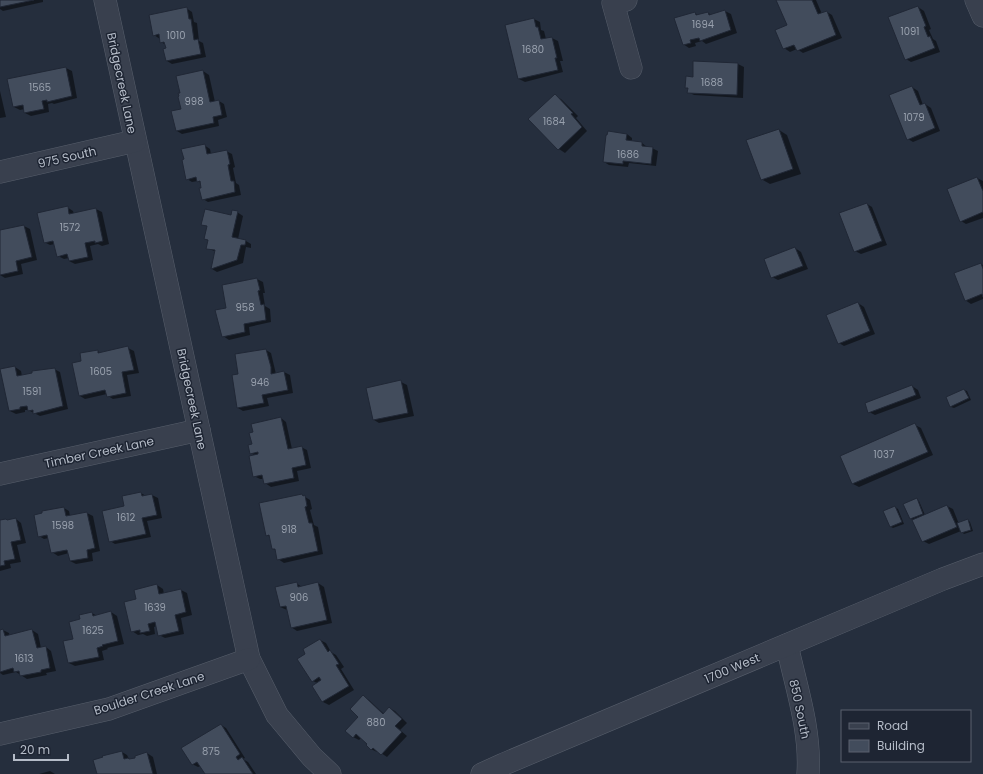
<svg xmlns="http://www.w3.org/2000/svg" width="983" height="774" viewBox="0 0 983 774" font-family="Poppins,sans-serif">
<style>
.shadow{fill:#0007}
.building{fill:#424c5c;stroke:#202735}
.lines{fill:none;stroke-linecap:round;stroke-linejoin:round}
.minor-casing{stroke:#575e6b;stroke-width:23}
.minor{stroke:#39404e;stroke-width:22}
.labels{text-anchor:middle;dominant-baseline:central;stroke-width:3;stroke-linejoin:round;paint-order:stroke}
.number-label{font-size:10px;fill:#98a0ad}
.street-label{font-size:12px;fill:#b5bcc8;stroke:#1e2533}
</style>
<rect width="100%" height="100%" fill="#252e3d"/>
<!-- shadow -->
<g class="shadow">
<polygon points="0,0 43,0 43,2 3,11 0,9"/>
<polygon points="777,0 816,0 822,14 827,12 832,15 842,38 803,53 797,49 790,52 784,48 788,26"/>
<polygon points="918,7 924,11 931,29 929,30 933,39 936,41 940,52 911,62 906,59"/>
<polygon points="186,8 192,12 194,22 197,23 199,41 203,43 206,57 172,64 167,61 166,45 161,42 160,39 154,35"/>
<polygon points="725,11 731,14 737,33 706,44 702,41 695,43 696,46 689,48 683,44 694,13 699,15 708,13 712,15"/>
<polygon points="534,19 540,22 541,30 544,31 546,39 552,38 558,41 563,61 560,61 563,72 525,82 519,79"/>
<polygon points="694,62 738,64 744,67 743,98 694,95 688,92 688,89 687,87 694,78"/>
<polygon points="66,68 72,71 77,98 54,104 52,103 48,104 49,112 31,116 25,113 25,109 20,110 14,107"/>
<polygon points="203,71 209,75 215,102 219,101 224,104 227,117 218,120 219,126 182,134 177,131 182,110"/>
<polygon points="912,87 918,91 923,105 925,104 931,108 940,131 913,142 908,139"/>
<polygon points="0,91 6,117 0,118"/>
<polygon points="555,96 561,99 578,116 576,118 587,131 565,153 559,149 530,119"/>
<polygon points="779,130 787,135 801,174 770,184 761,179"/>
<polygon points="627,134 632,138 632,142 642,143 647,147 652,148 658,151 656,166 629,163 628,167 609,165 604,162"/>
<polygon points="204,145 210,149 211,154 226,151 232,154 235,167 233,168 236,183 239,185 241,195 208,202 203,199 201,183 198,181 192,182 187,179"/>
<polygon points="977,178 983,181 983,218 966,224 961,221 948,190"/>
<polygon points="867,204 872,207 887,245 861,254 855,251"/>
<polygon points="67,207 73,211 74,214 96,209 102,212 109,244 102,246 98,244 90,246 93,260 75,264 69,261 69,258 64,259 58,256 55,244 50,245 44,242"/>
<polygon points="237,212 243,216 238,239 246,241 251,244 251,248 246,247 243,263 217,272 212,269 216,252 208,248 209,241 205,239 208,227 203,224 232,216"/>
<polygon points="24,226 30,229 37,260 21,264 23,274 5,278 0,275 0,231"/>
<polygon points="795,248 801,252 808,269 778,280 772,277"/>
<polygon points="981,264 983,265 983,299 971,304 965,300"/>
<polygon points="257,279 263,282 265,293 263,293 265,306 270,309 271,322 249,327 250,335 229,340 223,336 227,309"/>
<polygon points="858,303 864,307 875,334 844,346 839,343"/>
<polygon points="128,348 134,351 139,373 127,375 131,396 113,399 108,396 107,394 85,399 80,396 82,361 97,351 102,353"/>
<polygon points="266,350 271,353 276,374 284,372 290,375 293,393 267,398 269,406 243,411 238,408 239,375"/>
<polygon points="15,367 21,371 22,376 54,369 60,372 68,409 40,416 28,410 25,410 25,412 16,414 10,411"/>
<polygon points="401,382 407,385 414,416 379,423 374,420"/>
<polygon points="912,386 918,390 921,398 875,415 869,412"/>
<polygon points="964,390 967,391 971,400 954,408 951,407 947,398"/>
<polygon points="281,418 286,422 292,449 301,447 307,450 311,468 297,471 299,481 271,487 265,483 264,479 260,479 254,476 255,456 251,453 253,445"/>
<polygon points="915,425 921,428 933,455 859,487 853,484 841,456"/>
<polygon points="141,493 146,496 152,495 158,498 162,518 147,521 151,537 115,544 110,541 125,507"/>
<polygon points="302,495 310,500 312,509 310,510 314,525 318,527 323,554 284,563 278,559 276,550 273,549 270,537 267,535"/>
<polygon points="916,499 919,501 925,515 947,506 953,509 959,524 968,520 970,522 973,531 964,534 961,531 929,544 923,541 913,520 911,519"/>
<polygon points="895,507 898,509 904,524 893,528 891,527"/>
<polygon points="64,508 69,511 70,516 87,513 93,516 100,551 92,553 93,561 76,564 70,561 69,553 58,556 52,552 49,538 44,539 39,536"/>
<polygon points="16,519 21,523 26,543 17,545 21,562 10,564 11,568 0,571 0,521"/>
<polygon points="296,583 302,587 318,583 324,587 332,623 297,631 291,627 287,610 280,607"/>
<polygon points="157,585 163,589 164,594 181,590 187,593 192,615 181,618 184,634 165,638 159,635 157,626 154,627 155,634 147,636 143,634 138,635 132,631 137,600"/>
<polygon points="111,612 117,616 124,644 107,648 108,649 102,651 104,660 75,666 69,663 74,640 81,620 92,613 97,616"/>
<polygon points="3,630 9,633 10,636 32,630 38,634 41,648 46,647 51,651 56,671 46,673 47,675 27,679 16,672 3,675 0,673 0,631"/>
<polygon points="320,640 326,643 331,652 336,655 344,667 341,669 354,690 329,705 323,702 313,686 317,683 313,681 307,654"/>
<polygon points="363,697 369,700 384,714 389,708 395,711 407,723 400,730 407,736 387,757 378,751 377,752 371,749 369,744 362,737 359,740 353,737 360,717"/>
<polygon points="221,725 226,728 245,758 243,759 248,762 256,774 206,774 201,766 198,767 192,764"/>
<polygon points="122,752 127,755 129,759 131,760 147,753 153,757 157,774 98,774 104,758"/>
<polygon points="50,771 55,774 39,774"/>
</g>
<!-- building -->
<g class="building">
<polygon points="0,0 34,0 0,7"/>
<polygon points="776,0 812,0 818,14 827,11 836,35 797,51 794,45 783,49 775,30 787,25"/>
<polygon points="918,6 926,26 924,27 928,37 930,36 935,48 905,60 888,17"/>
<polygon points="187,7 189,19 191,19 194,40 198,39 201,54 166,61 163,49 166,48 164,42 160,43 159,34 153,36 149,15"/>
<polygon points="725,10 731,30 700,41 699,38 690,40 691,43 683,45 674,18 695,12 696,15 708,12 709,15"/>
<polygon points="534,18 536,27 538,27 541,39 552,37 557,58 555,58 558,70 518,79 505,25"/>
<polygon points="693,61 738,63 737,95 687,93 688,88 685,88 686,76 693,77"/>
<polygon points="66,67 72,96 47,102 47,100 42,101 44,109 24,113 23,105 13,107 7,79"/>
<polygon points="203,70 210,102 219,100 222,115 213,117 214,123 176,131 171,111 181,109 178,97 179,96 178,93 180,93 176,76"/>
<polygon points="912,86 920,105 925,103 935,128 907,140 889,95"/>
<polygon points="555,94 573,113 571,114 582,127 558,150 528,119"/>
<polygon points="779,129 793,169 761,180 746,140"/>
<polygon points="608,131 627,134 626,140 642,142 642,146 653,147 651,164 623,161 623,164 603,162 606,135 607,135"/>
<polygon points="205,144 207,154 227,150 230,164 228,165 231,181 234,181 235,192 202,200 199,188 201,188 200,181 197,182 196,177 186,180 182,160 184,159 181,149"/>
<polygon points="977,177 983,191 983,212 960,222 947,189"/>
<polygon points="867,203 882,241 854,252 839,213"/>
<polygon points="68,206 69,214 96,208 103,241 95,243 95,241 85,243 88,257 69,261 67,254 57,257 53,241 44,243 37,213"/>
<polygon points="205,209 231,215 232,210 238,211 232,237 246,240 245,245 241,245 237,260 211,269 215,250 206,249 208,240 204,239 207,226 201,225"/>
<polygon points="24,225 32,257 16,261 18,271 0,275 0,230"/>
<polygon points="795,247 803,266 771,278 764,259"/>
<polygon points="981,263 983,269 983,297 982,294 965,301 954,273"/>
<polygon points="257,278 260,290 258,291 261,305 264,304 266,320 244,324 245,332 222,337 215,310 226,308 222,285"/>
<polygon points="858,302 870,331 838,344 826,315"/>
<polygon points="128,346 134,370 122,372 126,393 107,397 105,390 79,396 72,363 81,361 80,353 98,350 98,353"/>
<polygon points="266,349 271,367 271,374 284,371 288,390 262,395 264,403 237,408 232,375 238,374 235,354"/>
<polygon points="15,366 17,376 32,373 32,371 55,368 63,406 33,414 33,410 28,411 27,406 20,407 20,409 9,411 0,369"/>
<polygon points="401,380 408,413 373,420 366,388"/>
<polygon points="912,385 916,395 868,413 865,403"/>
<polygon points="964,389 969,398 950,407 946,397"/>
<polygon points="281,417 288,449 302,446 306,465 292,468 294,478 264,484 262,475 253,477 249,456 258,454 258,452 250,454 248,445 252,444 249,433 253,432 251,424"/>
<polygon points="915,423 928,452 852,484 840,456"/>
<polygon points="141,492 142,496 152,494 157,515 142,518 146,534 109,542 102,511 124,506 122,496"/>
<polygon points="302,494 303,496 305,495 307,506 305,507 309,523 312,523 318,551 277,560 275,549 272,549 269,535 266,536 259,503"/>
<polygon points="917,498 923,514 910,519 903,504"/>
<polygon points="947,505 957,527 922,542 912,520"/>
<polygon points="895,506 902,522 890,527 883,511"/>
<polygon points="64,507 66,516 87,512 95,548 87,550 88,558 70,561 67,550 51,553 47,535 38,537 34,515 42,513 42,511"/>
<polygon points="16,518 21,540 11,542 15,559 4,561 5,565 0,566 0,520 6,519 7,520"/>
<polygon points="968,519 971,530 961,533 957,523"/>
<polygon points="297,582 298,587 318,582 327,620 291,628 286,606 280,607 275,587"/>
<polygon points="157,584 159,594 181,589 186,612 175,615 179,631 158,636 155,622 148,624 150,631 140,633 140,630 131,632 124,602 136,599 134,590"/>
<polygon points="111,611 118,641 102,645 103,646 97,648 99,657 68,663 63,641 73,639 69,622 80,619 79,615 92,612 93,616"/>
<polygon points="3,629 5,636 32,629 37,648 46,646 50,668 41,670 41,672 20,676 19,671 14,672 13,668 0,672 0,630"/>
<polygon points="320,639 328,652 330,650 339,664 336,665 349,686 322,702 312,686 321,680 319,677 312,682 297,659 305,654 303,649"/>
<polygon points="363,695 383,714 389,707 402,719 395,726 402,732 381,755 373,748 371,750 366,745 367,744 356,734 353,738 345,731 358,717 350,709"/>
<polygon points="221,724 240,754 236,757 238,760 242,757 253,774 205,774 197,762 192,765 181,748"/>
<polygon points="122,751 124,759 128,758 129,759 135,758 135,756 147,752 153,774 97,774 93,760 103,757 102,756"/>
</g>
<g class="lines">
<!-- minor casing -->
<g class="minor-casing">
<g id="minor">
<polyline points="105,0 249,659 277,715 312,757 330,774"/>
<polyline points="626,0 613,3 631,68"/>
<polyline points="976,0 983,16"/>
<polyline points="0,172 135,141"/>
<polyline points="0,474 199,430"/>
<path d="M787,645C796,687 811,730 808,774"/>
<polyline points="0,734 109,709 249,659"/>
<polyline points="482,774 504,764 943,579 983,564"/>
</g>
</g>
<!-- minor -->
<use href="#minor" class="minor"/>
</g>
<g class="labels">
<!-- number labels -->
<g class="number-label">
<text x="703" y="24">1694</text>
<text x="910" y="31">1091</text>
<text x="176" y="35">1010</text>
<text x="533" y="49">1680</text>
<text x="712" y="82">1688</text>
<text x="40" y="87">1565</text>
<text x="194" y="101">998</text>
<text x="914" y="117">1079</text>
<text x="554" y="121">1684</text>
<text x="628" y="154">1686</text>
<text x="70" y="227">1572</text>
<text x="245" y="307">958</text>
<text x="101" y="371">1605</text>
<text x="260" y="382">946</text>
<text x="32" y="391">1591</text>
<text x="884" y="454">1037</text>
<text x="126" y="517">1612</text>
<text x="63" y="525">1598</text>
<text x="289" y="529">918</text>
<text x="299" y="597">906</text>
<text x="155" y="607">1639</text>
<text x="93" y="630">1625</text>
<text x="24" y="658">1613</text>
<text x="376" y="722">880</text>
<text x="211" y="751">875</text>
</g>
<!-- street labels -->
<g class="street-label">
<text transform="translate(122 83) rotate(78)">Bridgecreek Lane</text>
<text transform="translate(67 157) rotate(-13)">975 South</text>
<text transform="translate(192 399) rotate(78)">Bridgecreek Lane</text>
<text transform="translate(99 452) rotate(-12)">Timber Creek Lane</text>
<text transform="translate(732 668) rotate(-23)">1700 West</text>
<text transform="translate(149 693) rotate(-18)">Boulder Creek Lane</text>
<text transform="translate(800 709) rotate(78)">850 South</text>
</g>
</g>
<!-- legend -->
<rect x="841" y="710" width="130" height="52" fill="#1e2533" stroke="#5a616f"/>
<rect x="849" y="723" width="20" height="6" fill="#39404e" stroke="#5a616f"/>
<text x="877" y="730" font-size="12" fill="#b5bcc8">Road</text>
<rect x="849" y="740" width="20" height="12" fill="#424c5c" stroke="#5a616f"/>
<text x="877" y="750" font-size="12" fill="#b5bcc8">Building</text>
<!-- scale -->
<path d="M14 754v6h54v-6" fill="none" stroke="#b5bcc8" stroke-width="2"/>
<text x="20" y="754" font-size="12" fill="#b5bcc8" stroke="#1e2533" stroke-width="3" paint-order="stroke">20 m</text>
</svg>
